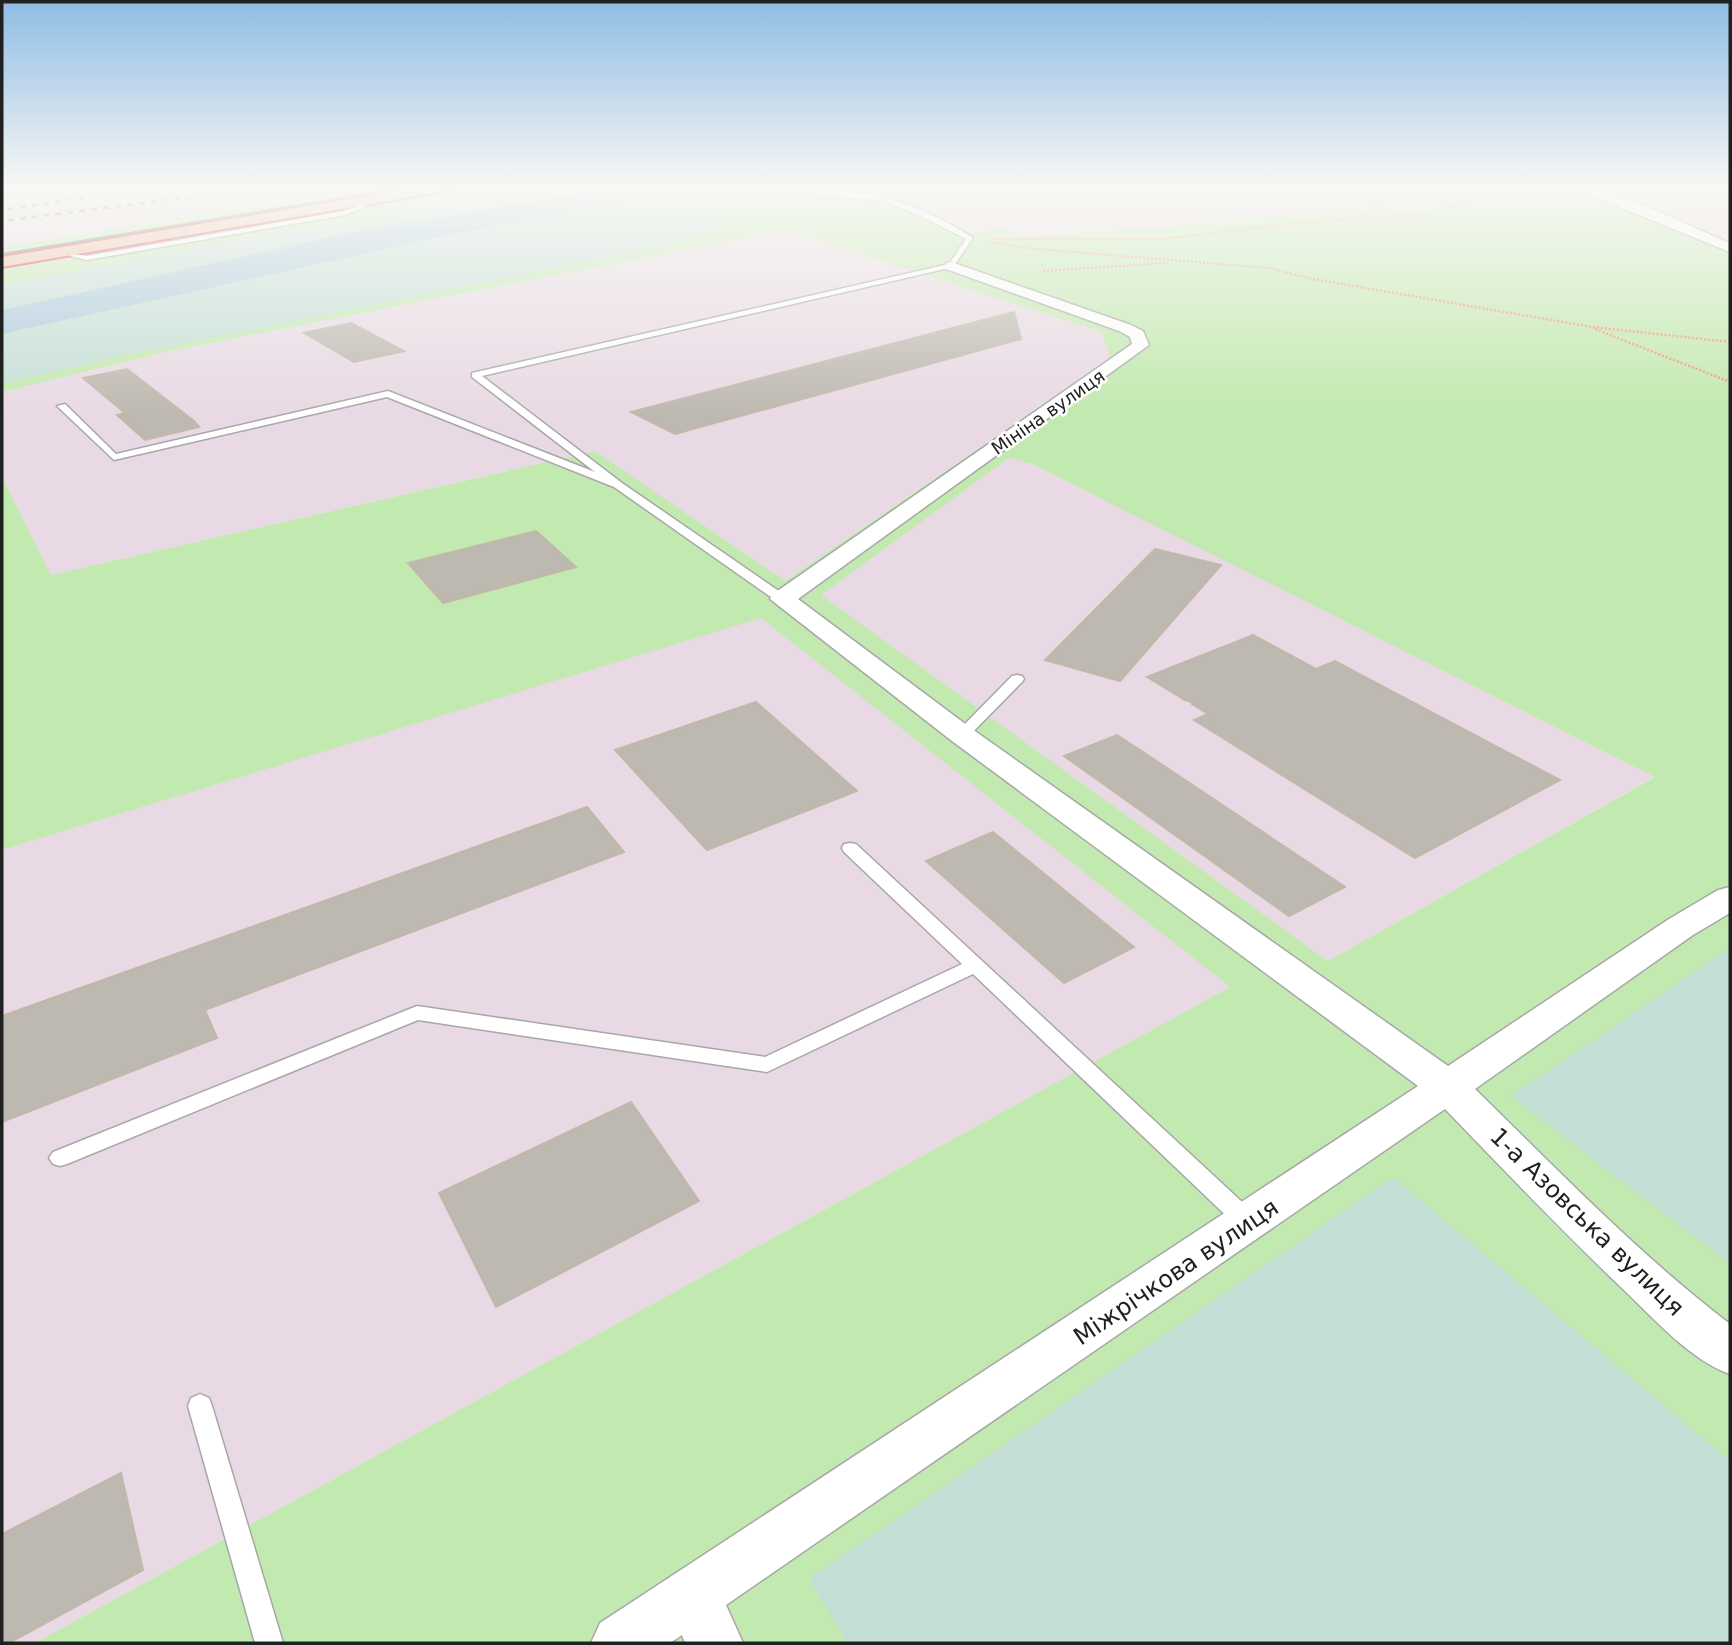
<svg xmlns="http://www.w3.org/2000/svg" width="1732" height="1645" viewBox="0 0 1732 1645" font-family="'DejaVu Sans',sans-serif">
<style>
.industrial{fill:#e9d9e4}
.grass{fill:#c2e9af;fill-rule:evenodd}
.wetland{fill:#c4ded6}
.parking{fill:#e4e4e4}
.water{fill:#a9c9dd}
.building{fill:#bdb8b0;stroke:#c2b8aa;stroke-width:2}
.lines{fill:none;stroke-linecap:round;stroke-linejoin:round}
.service-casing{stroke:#a7a7a7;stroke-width:3}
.minor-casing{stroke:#a7a7a7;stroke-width:3}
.trunk-casing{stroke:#d72b4b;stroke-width:4}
.path-far1{stroke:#f69472;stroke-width:2;stroke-dasharray:2 2;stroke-linecap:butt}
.path{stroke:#f69472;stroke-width:2.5;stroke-dasharray:2 2;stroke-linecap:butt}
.service{fill:#fff;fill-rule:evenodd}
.minor{fill:#fff;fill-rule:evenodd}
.trunk{fill:#f0ba9c;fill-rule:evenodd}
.tram{stroke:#6e6e6e;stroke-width:2}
.rail-casing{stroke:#6e6e6e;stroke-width:2.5}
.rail{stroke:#fff;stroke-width:2;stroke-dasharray:6;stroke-linecap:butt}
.labels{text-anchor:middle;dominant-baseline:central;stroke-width:5;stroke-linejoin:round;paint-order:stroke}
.far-street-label{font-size:18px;fill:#202020;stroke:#fff}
.near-street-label{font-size:24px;fill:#202020;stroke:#fff}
</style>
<rect width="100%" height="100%" fill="#f0efe7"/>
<!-- industrial -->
<g class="industrial">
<polygon points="2,186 380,186 2,247"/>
<polygon points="1052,186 1394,186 1372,198 1326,210 1141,229 1022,236 1002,229 969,232 918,208"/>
<polygon points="1670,200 1730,205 1730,243 1635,201"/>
<polygon points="787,230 1101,332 1111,357 785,581 594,451 51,575 2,477 2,392 170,351"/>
<polygon points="1009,458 1032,464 1656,776 1328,961 820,595"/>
<polygon points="761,617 1230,987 35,1643 2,1643 2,850"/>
</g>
<!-- grass -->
<g class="grass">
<polygon points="380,186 434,186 2,258 2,247"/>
<polygon points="471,186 623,186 353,232 2,310 2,266"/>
<path d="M703,186H1052L919,208L969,232L1002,229L1022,236L1141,229L1326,210L1372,198L1394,186H1730V205L1671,200L1637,201L1730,243V1643H35L1230,987L761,618L2,850V477L51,575L595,451L785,581L1111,358L1101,332L787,230L170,351L2,392V334L449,235ZM1009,458L1032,464L1655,777L1328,961L821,595Z"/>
</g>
<!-- wetland -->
<g class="wetland">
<polygon points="569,186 623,186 353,232 2,310 2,285 237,240"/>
<path d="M703,186H736L729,189L726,194C741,228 684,239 661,247L119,356L2,384V334L449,235Z"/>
<polygon points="1730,948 1730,1264 1511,1096"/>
<polygon points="1393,1177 1730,1461 1730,1643 848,1643 809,1579"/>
</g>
<!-- parking -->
<polygon class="parking" points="369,204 361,210 88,257 63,257"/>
<!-- water -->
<polygon class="water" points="623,186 703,186 449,235 2,334 2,310 353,232"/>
<!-- building -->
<g class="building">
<polygon points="1014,312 1021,339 675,434 631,412"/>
<polygon points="351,323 404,351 354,362 304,333"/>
<polygon points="127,369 194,421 199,427 145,440 117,415 125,413 83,378"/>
<polygon points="536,531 576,567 443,603 408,563"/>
<polygon points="1155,549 1221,565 1120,681 1045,660"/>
<polygon points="1253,635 1316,669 1335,661 1560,780 1415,858 1194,720 1208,714 1192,704 1195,703 1185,700 1147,677"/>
<polygon points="756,702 857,791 707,850 615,750"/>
<polygon points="1117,735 1140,750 1345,887 1289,916 1064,756"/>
<polygon points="587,807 624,852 205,1010 217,1038 2,1122 2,1016"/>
<polygon points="993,832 1134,947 1064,983 926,861"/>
<polygon points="631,1102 699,1201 496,1307 439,1193"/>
<polygon points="121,1473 143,1570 9,1643 2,1643 2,1534"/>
</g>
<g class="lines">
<!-- service casing -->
<g class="service-casing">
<g id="service">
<path d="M792,188C817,193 843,190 868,194C901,200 946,219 973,238L953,267L482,376L622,483L786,596V602H778L614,487L387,397L114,460L57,406L65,404L116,454L388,391L595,472L472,377V373L949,264L966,239L918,215L880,200L802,194L790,191Z"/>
<polygon points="363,204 365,207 345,215 87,260 70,256 73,254 87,256 344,211"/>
<polygon points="1017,675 1022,676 1024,679 1022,682 967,738 957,738 955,735 957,732 1012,676"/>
<polygon points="850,843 856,844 1255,1214 1258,1221 1255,1228 1247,1230 1239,1228 973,974 767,1072 418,1020 67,1164 60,1166 53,1164 49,1158 53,1152 417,1006 765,1057 962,964 844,852 842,848 844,844"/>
<polygon points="200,1394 209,1398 212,1406 283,1643 255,1643 188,1406 191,1398"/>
</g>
</g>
<!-- minor casing -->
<g class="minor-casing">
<g id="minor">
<path d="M1568,186C1611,185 1688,226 1730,243V252Z"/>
<path d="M951,262L1131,325L1143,331L1149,345L798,599L972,729L1448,1066L1669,919L1718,890L1730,887V913L1693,935L1475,1089C1557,1169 1638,1254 1730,1324V1374C1692,1361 1655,1320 1626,1292C1564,1233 1505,1171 1445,1109L726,1605L743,1643H685L682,1635L670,1643H591L600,1623L1418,1086L952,741L770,599L773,594L1132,344L1130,337L1119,331L946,269V263Z"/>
</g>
</g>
<!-- trunk casing -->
<g class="trunk-casing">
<polygon id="trunk" points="428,186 459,186 452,190 2,267 2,257"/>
</g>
<!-- path-far1 -->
<g class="path-far1">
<polyline points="940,195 981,197 1048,186"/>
<polyline points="1363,218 1383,198 1404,186"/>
<polyline points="992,239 1162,239 1286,224 1425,214 1473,200 1553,197"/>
<polyline points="988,242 1024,248 1268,268 1320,281"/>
<polyline points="1043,271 1167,263"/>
</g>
<!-- path -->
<g class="path">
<polyline points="1313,279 1592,327 1730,342"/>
<polyline points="1595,329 1730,382"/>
</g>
<!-- service -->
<use href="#service" class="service"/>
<!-- minor -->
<use href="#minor" class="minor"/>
<!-- trunk -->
<use href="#trunk" class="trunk"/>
<!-- tram -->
<polyline class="tram" points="2,254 415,186"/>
<!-- rail casing -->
<g class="rail-casing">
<g id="rail">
<polyline points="2,190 13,186"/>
<polyline points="33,196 80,186"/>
<polyline points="2,210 166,186"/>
<polyline points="2,221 277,186"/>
</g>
</g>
<!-- rail -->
<use href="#rail" class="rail"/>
</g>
<!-- sky -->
<linearGradient id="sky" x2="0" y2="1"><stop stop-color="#8fbce4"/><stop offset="0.45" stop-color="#f8f8f4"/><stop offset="1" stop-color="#f8f8f4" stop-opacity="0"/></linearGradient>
<rect width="1732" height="416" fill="url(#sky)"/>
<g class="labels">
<!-- far-street labels -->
<g class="far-street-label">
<text transform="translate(1048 412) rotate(-35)">Мініна вулиця</text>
</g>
<!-- near-street labels -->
<g class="near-street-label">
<text transform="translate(1587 1222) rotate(44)">1-а Азовська вулиця</text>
<text transform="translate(1176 1272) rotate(-34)">Міжрічкова вулиця</text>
</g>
</g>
<!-- border -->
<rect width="1732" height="1645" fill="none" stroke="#202020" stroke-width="7"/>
</svg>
